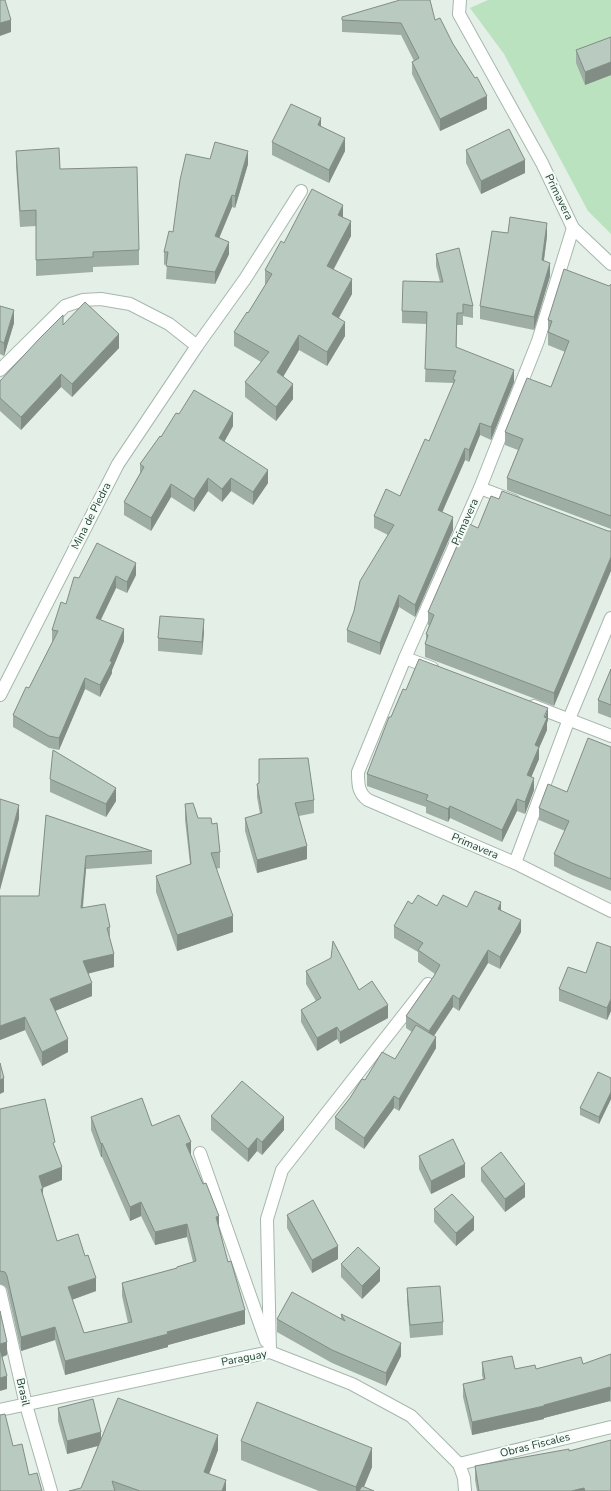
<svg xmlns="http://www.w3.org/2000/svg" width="611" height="1491" viewBox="0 0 611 1491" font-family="'Nunito Sans',sans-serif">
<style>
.green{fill:#bbe2be}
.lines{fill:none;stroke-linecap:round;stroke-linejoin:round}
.minor-casing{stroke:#a6b8ae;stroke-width:14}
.minor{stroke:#fff;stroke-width:12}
.wall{fill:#9faea5}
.shaded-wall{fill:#828d86}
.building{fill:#b9cac0;stroke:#828d86}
.labels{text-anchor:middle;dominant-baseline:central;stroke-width:4;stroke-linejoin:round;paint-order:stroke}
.street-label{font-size:11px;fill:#214333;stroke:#f5fbf7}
</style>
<rect width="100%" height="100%" fill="#e4efe8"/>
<!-- green -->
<polygon class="green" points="488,0 611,0 611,234 588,211 504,54 470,8"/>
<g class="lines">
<!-- minor casing -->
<g class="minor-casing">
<g id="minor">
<polyline points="460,0 459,14 542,163 573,228 611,264"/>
<path d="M573,228L538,341L480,488L405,658L358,772C358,784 358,793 368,800L515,863L611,911"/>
<polyline points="0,370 65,306 83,300 101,299 130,304 169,324 197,346"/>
<polyline points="480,488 514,501"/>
<polyline points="405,658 432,668"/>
<polyline points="0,695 118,464 197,346 245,279 301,191"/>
<polyline points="534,706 611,736"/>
<polyline points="515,863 569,719 611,618"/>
<polyline points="200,1153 266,1341"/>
<polyline points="0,1291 26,1405 51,1491"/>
<polyline points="270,1352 267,1219 282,1170 428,984"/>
<polyline points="0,1410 270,1352 352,1384 411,1416 459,1464 464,1478 465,1491"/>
<polyline points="459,1464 611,1427"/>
</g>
</g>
<!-- minor -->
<use href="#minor" class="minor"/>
</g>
<!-- wall -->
<g class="wall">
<polygon points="342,17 435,20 453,44 487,109 440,131 412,74 412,62 414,61 401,35 342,32"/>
<polygon points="611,37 611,75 585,85 576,63 576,50"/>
<polygon points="272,142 345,151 329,183 272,155"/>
<polygon points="466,150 525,173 481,194 466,163"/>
<polygon points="16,151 60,169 139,250 139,265 93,267 93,272 36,276 36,226 20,227 16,166"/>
<polygon points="210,159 248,164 235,208 232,207 219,238 229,254 215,284 166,279 167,264 164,265 164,252 173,232"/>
<polygon points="343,217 351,236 334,269 352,294 339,318 345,336 327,366 299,350 283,377 293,399 276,421 245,397 245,382 261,362 234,346 234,332 248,313 265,285 265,270 284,243"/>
<polygon points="508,233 547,236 544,261 550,276 534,330 480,319 480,306"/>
<polygon points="436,254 473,306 473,318 463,316 463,325 457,325 456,347 514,382 491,440 480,435 469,462 465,460 442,512 453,530 415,617 399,607 380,655 347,642 347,630 388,535 374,528 374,516 400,496 429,441 453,387 453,383 425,382 427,324 402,323 402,311 440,282 436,266"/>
<polygon points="611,284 611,529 507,490 507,478 518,450 505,445 505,432 551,387 565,352 548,345 548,320 609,286"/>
<polygon points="0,306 14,323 4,356 0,354"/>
<polygon points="63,325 119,348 72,397 61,387 21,430 0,411 0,381"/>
<polygon points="179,414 233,426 224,442 268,483 253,505 231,491 222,502 208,491 194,512 171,497 151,531 124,515 124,502 140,473 140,464"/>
<polygon points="499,499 608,531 554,706 425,657 425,644 426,642 426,634 429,625 428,625 428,612 478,528"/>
<polygon points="136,575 127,593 116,588 101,620 124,641 112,670 112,673 100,697 85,689 59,750 49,748 13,727 13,715 29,688 53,641 52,641 52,630 79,578"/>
<polygon points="204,632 202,655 158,651 158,638"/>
<polygon points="611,669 611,718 598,713 598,700"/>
<polygon points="406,690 548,720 547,723 547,730 539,748 539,759 531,776 534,790 525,814 517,811 502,842 450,818 448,822 426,813 426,807 367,786 367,774 391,717"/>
<polygon points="611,747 611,891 572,875 554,866 554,854 565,831 539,820 539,808 567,792"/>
<polygon points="259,759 314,800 314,813 299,816 307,859 257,873 245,831 245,818 260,814 257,797 257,784 259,783"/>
<polygon points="50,779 116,801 106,817 50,792"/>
<polygon points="185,804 198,818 212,824 220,852 220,868 216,869 233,932 177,951 156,892 156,876 190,864 185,820"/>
<polygon points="46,815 152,851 152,864 86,869 83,908 110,927 110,939 114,967 88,973 92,996 55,1011 68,1052 42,1066 25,1030 0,1040 39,896"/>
<polygon points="412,904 501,910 521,932 500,969 488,963 459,1011 453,1007 434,1036 436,1048 399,1111 394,1108 364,1149 335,1129 335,1117 365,1080 395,1059 412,1032 406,1028 406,1016 435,974 418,962 418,952 394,938 394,926"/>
<polygon points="611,947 611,1011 607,1020 559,1001 559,989 586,973"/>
<polygon points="306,971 359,990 388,1018 340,1044 337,1039 317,1051 301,1022 301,1010 316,1001 306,984"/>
<polygon points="611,1078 611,1099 599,1124 580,1115 580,1108"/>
<polygon points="0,1109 55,1148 62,1180 43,1188 43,1196 57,1241 96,1291 72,1300 84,1333 128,1323 122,1296 122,1283 177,1268 177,1267 193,1262 187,1237 155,1245 141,1216 130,1221 102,1157 101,1157 91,1130 91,1117 152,1126 191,1156 219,1227 228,1262 245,1324 168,1345 168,1347 65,1375 55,1340 21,1351 7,1289 5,1286 0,1284"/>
<polygon points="211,1116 284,1130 262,1155 257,1151 248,1162 211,1130"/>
<polygon points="419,1156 465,1177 431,1194 419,1169"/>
<polygon points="481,1168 525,1197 505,1212 481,1181"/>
<polygon points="434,1209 474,1230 456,1246 434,1222"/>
<polygon points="287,1215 338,1259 312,1273 287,1228"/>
<polygon points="341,1264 380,1281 362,1299 341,1277"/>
<polygon points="407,1288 443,1322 443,1335 410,1338 407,1301"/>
<polygon points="341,1314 401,1356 386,1386 332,1363 277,1332 277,1319 341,1318"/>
<polygon points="611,1354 611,1403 610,1401 544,1418 544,1419 472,1435 463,1397 463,1384 483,1379 482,1375 482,1362 515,1369 536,1369 583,1364"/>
<polygon points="58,1408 101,1438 218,1450 209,1474 226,1491 69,1491 81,1488 98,1446 67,1454 58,1421"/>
<polygon points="241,1441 372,1467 364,1487 374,1491 319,1491 241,1460"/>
<polygon points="569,1451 611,1491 477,1491 475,1480 475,1466"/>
</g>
<!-- shaded-wall -->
<g class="shaded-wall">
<polygon points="11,20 11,32 0,36 0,23"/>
<polygon points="611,62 611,75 585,85 585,72"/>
<polygon points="487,96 487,109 440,131 440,119"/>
<polygon points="321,118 321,131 318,125"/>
<polygon points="345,138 345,151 329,183 329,170"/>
<polygon points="248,151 248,164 235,208 235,196"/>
<polygon points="525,160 525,173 481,194 481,181"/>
<polygon points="232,195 232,207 215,248 215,236"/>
<polygon points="343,205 343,220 338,215"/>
<polygon points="351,221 351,236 327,281 327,266"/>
<polygon points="547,223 547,236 542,273 542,260"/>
<polygon points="229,242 229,254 215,284 215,272"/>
<polygon points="550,263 550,276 534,330 534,317"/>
<polygon points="352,279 352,294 332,329 332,314"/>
<polygon points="14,310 14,323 4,356 4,343"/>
<polygon points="457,313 457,325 456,359 456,347"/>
<polygon points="345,322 345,336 327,366 327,352"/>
<polygon points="119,334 119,348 72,397 72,384"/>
<polygon points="299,335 299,350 277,387 277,372"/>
<polygon points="514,370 514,382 491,440 491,427"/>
<polygon points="61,374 61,387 21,430 21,417"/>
<polygon points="293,384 293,399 276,421 276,407"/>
<polygon points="233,413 233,426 219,451 219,438"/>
<polygon points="480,423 480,435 469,462 469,450"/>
<polygon points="465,448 465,460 438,522 438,510"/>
<polygon points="268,470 268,483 253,505 253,492"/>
<polygon points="208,478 208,491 194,512 194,499"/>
<polygon points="231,478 231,491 222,502 222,489"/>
<polygon points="171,484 171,497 151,531 151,518"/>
<polygon points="453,517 453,530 415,617 415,605"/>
<polygon points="611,557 611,571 554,706 554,693"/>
<polygon points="136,563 136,575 127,593 127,582"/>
<polygon points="116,576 116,588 96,629 96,618"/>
<polygon points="399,595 399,607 380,655 380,643"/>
<polygon points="204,619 204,632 202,655 202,642"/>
<polygon points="124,629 124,641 112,670 112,673 100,697 100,685"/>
<polygon points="85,678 85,689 59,750 59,738"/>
<polygon points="548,708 548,720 547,723 547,730 539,748 539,759 528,785 528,773 535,745"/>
<polygon points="534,778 534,790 525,814 525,802"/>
<polygon points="116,788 116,801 106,817 106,804"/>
<polygon points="517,799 517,811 502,842 502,830"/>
<polygon points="19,805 19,819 0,890 0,876"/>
<polygon points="450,806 450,818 448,822 448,809"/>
<polygon points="307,846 307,859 257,873 257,860"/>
<polygon points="86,856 86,869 81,922 81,908"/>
<polygon points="501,902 501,914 498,909"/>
<polygon points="233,916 233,932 177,951 177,935"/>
<polygon points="521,920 521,932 500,969 500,957"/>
<polygon points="488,950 488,963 459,1011 459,999"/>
<polygon points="114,954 114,967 83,975 83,961"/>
<polygon points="92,983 92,996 50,1013 50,999"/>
<polygon points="453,995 453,1007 429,1043 429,1031"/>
<polygon points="611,999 611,1011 607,1020 607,1008"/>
<polygon points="388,1005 388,1018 340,1044 340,1032"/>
<polygon points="25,1017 25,1030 0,1040 0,1026"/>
<polygon points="337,1027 337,1039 317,1051 317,1038"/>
<polygon points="436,1037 436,1048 399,1111 399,1099"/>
<polygon points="68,1039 68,1052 42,1066 42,1052"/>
<polygon points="4,1078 4,1092 0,1094 0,1080"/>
<polygon points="611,1092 611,1099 599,1124 599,1117"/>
<polygon points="394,1096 394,1108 364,1149 364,1138"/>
<polygon points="284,1117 284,1130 262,1155 262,1142"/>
<polygon points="257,1138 257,1151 248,1162 248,1149"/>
<polygon points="191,1142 191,1156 186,1144"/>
<polygon points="102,1143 102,1157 101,1157 101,1144"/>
<polygon points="465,1164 465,1177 431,1194 431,1181"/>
<polygon points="62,1167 62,1180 39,1189 39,1176"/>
<polygon points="525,1184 525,1197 505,1212 505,1199"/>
<polygon points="41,1189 43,1189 43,1202"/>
<polygon points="141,1202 141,1216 130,1221 130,1207"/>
<polygon points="219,1216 219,1229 216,1217"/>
<polygon points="474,1217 474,1230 456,1246 456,1233"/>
<polygon points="187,1224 187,1237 155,1245 155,1232"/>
<polygon points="338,1246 338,1259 312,1273 312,1260"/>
<polygon points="380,1268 380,1281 362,1299 362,1286"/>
<polygon points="96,1278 96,1291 68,1301 68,1287"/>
<polygon points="245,1310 245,1324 168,1345 168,1347 65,1375 65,1361 167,1332"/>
<polygon points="55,1327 55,1340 21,1351 21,1337"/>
<polygon points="7,1342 7,1355 0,1358 0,1344"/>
<polygon points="401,1343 401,1356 386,1386 386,1373"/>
<polygon points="7,1376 7,1389 0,1391 0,1378"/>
<polygon points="610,1387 610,1401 544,1418 544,1419 472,1435 472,1422 544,1405"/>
<polygon points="101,1432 101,1445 67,1454 67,1441"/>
<polygon points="218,1435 218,1450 204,1487 204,1472"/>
<polygon points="372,1448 372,1467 362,1491 356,1491 356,1487"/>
<polygon points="226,1480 226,1491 222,1491"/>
<polygon points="584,1488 584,1491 571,1491"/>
</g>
<!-- building -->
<g class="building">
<polygon points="0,0 5,0 11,20 0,23"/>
<polygon points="400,0 430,0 435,20 440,18 453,44 475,78 477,77 487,96 440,119 412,62 419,58 401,23 342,20 342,17"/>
<polygon points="611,37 611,62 585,72 576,50"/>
<polygon points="291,104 321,118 318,125 345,138 329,170 272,142"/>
<polygon points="509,129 525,160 481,181 466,150"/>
<polygon points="215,142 248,151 235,196 232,195 215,236 229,242 215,272 166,266 168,252 164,252 169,231 173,232 180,180 186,154 210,159"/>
<polygon points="59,148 60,169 137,167 139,250 93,252 93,257 36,260 36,210 20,211 16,151"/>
<polygon points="312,189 343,205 338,215 351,221 327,266 352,279 332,314 345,322 327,352 299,335 277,372 293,384 276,407 245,382 269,352 234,332 247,312 248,313 272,274 265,270 281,241 284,243"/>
<polygon points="510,217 547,223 542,260 550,263 534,317 480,306 492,231 508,233"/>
<polygon points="459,248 473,306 463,304 463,313 457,313 456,347 514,370 491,427 480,423 469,450 465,448 438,510 453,517 415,605 399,595 380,643 347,630 354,611 360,581 394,525 374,516 386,489 400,496 425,439 429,441 455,380 453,379 456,371 425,369 427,312 402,311 403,281 443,282 436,254"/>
<polygon points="564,269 609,286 611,284 611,516 507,478 523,439 505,432 527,378 551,387 569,341 548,332 552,321 548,320"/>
<polygon points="85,302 119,334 72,384 61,374 21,417 0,398 0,381 39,339 63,315 63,325"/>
<polygon points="0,306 14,310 4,343 0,341"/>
<polygon points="194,390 233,413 219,438 268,470 253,492 231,478 222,489 208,478 194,499 171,484 151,518 124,502 144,467 140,464 160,436 161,437 176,413 179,414"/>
<polygon points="502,491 608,531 611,531 611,557 554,693 425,644 428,635 426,634 434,615 428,612 467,523 478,528 491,496 499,499"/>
<polygon points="97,543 136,563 127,582 116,576 96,618 124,629 110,661 112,662 100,685 85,678 59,738 49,736 13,715 26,687 29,688 58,631 52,630 61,602 66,604 74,577 79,578"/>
<polygon points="160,616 204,619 202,642 158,638"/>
<polygon points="419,659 548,708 544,717 547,718 535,745 539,747 528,773 527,775 534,778 525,802 517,799 502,830 450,806 448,809 426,800 428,795 367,774 389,717 391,717 403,689 406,690"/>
<polygon points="611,669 611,705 598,700"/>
<polygon points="588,738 611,747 611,879 572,863 554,854 569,821 539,808 548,784 567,792"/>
<polygon points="53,750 116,788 106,804 50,779"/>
<polygon points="308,758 314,800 295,803 307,846 257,860 245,818 262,813 257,784 259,783 259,759"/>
<polygon points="0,799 19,805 0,876"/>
<polygon points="193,803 198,818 211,818 212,824 217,823 220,852 211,853 233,916 177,935 156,876 191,864 185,804"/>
<polygon points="46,815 152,851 86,856 81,908 105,904 110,927 107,928 114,954 83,961 92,983 50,999 68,1039 42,1052 25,1017 0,1026 0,896 39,896"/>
<polygon points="475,891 501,902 498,909 521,920 500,957 488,950 459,999 453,995 429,1031 406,1016 434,976 440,965 418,950 423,943 394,926 408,901 412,904 418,895 437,906 443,895 467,907"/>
<polygon points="333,941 359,990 372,981 388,1005 340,1032 337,1027 317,1038 301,1010 321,998 306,971 331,958"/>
<polygon points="597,942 611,947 611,999 607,1008 559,989 568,967 586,973"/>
<polygon points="416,1025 436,1037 399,1099 394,1096 364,1138 335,1117 350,1098 362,1079 365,1080 382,1052 395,1059"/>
<polygon points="0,1063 4,1078 0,1080"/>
<polygon points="598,1072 611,1078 611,1092 599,1117 580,1108"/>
<polygon points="242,1081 284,1117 262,1142 257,1138 248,1149 211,1116"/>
<polygon points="142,1098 152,1126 179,1115 191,1142 186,1144 203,1184 206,1183 219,1216 216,1217 228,1262 231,1261 245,1310 167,1332 168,1334 65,1361 55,1327 21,1337 7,1276 5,1272 0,1271 0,1109 45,1099 55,1142 53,1143 62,1167 39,1176 43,1189 41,1189 57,1241 78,1234 85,1256 88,1255 96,1278 68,1287 84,1333 132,1322 122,1283 177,1268 177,1267 196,1261 187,1224 155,1232 141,1202 130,1207 102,1143 101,1144 91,1117"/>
<polygon points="453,1139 465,1164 431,1181 419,1156"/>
<polygon points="501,1152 525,1184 505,1199 481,1168"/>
<polygon points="452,1194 474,1217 456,1233 434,1209"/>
<polygon points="313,1200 338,1246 312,1260 287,1215"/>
<polygon points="358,1247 380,1268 362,1286 341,1264"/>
<polygon points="440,1286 443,1322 410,1325 407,1288"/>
<polygon points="292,1292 345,1321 341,1314 401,1343 386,1373 332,1350 277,1319"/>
<polygon points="0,1311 7,1342 0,1344"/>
<polygon points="0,1349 7,1376 0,1378"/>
<polygon points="611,1354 611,1390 610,1387 544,1405 544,1406 472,1422 463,1384 485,1379 482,1362 512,1356 515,1369 535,1365 536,1369 581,1357 583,1364"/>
<polygon points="118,1398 218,1435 204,1472 226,1480 222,1491 140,1491 112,1481 115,1491 69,1491 81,1488"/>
<polygon points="93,1399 101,1432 67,1441 58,1408"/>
<polygon points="257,1402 372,1448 356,1487 241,1441"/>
<polygon points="5,1414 13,1446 22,1444 29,1475 37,1473 42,1491 0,1491 0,1415"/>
<polygon points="611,1440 611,1491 585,1491 584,1488 571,1491 479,1491 475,1466 569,1449 569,1451"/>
<polygon points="362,1486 374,1491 359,1491"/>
</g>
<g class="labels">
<!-- street labels -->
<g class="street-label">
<text transform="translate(559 197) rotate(64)">Primavera</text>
<text transform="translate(91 516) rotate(-63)">Mina de Piedra</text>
<text transform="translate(465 522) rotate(-66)">Primavera</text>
<text transform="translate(475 846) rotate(23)">Primavera</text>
<text transform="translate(244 1358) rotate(-11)">Paraguay</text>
<text transform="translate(23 1392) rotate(77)">Brasil</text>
<text transform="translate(535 1445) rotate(-14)">Obras Fiscales</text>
</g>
</g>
</svg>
